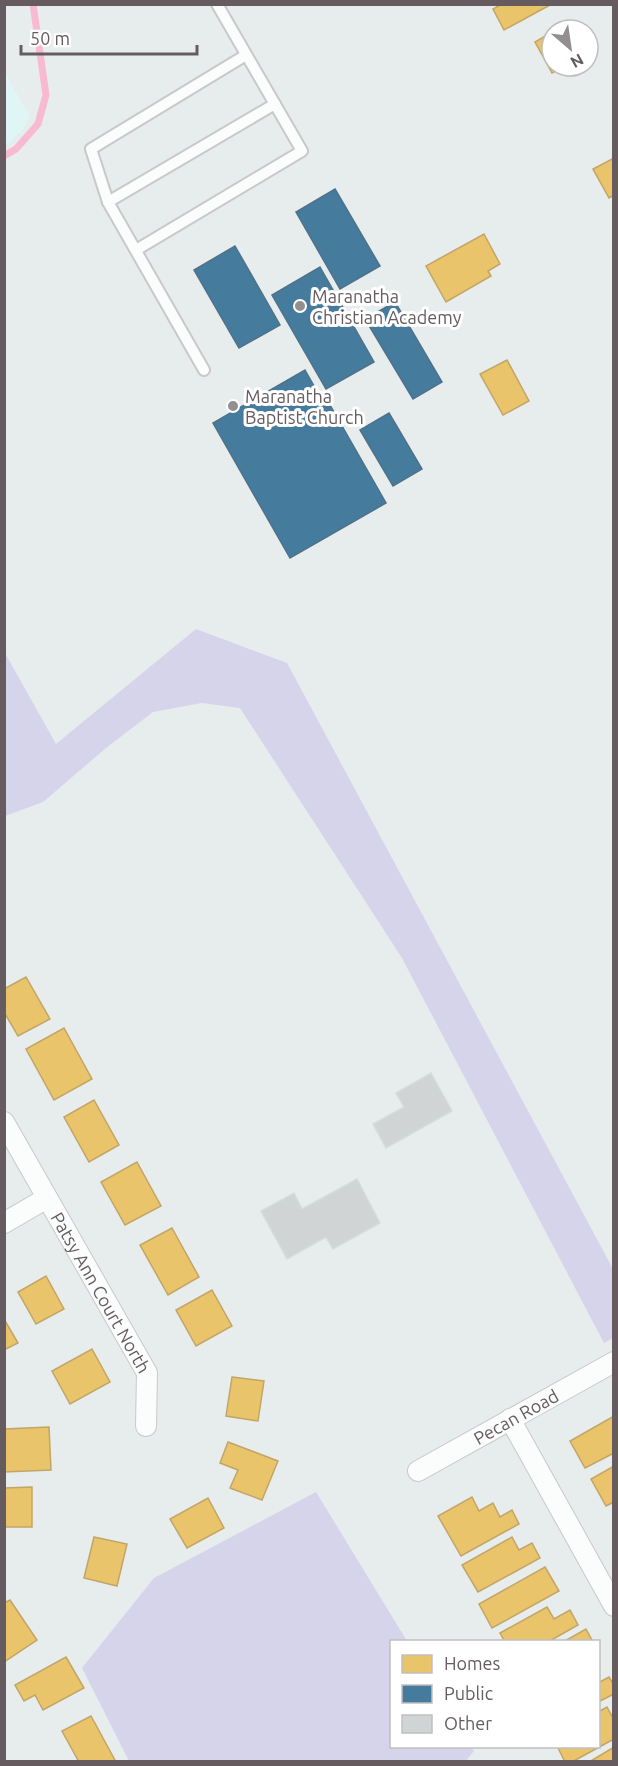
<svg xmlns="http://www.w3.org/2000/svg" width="618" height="1766" viewBox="0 0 618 1766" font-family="Ubuntu,sans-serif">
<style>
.commercial{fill:#e0f6f6}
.green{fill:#d6d4ea}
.homes{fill:#e9c46a;stroke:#c2a567;stroke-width:1.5}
.public{fill:#457b9d;stroke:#4f728a;stroke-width:1.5}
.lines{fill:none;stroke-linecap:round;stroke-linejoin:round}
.stream{stroke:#f8bad1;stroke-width:7}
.building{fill:#d1d4d4;stroke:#d6dcdb;stroke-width:1.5}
.lane-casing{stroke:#c9c9c9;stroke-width:14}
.street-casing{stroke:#c9c9c9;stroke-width:22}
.lane{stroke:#fbfcfc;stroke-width:10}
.street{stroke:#fbfcfc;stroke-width:20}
.poi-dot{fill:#938e90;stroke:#fff;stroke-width:2}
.labels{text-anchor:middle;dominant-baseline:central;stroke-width:6;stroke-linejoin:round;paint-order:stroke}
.poi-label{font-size:18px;fill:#665c5f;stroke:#fff;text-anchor:start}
.street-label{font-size:18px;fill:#665c5f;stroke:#fff}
</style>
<rect width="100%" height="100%" fill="#e7ecec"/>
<!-- commercial -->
<polygon class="commercial" points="4,71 30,117 23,130 5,146"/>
<!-- green -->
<g class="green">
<polygon points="196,629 287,663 613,1269 613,1338 604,1343 402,958 240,708 202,703 153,712 106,748 43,802 5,816 5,653 56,744"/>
<polygon points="316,1492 407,1641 392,1642 392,1746 471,1747 474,1751 465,1762 129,1761 82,1668 154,1578"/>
</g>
<!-- homes -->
<g class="homes">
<polygon points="502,4 550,4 550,5 504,30 493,9"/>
<polygon points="552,32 552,66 565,66 552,73 535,42"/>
<polygon points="614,158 614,195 609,198 593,169"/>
<polygon points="484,234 500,264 488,271 491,276 446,302 426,266"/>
<polygon points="507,360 529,401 503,415 480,374"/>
<polygon points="26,977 50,1019 18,1036 4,1012 4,989"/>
<polygon points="64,1028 92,1079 54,1100 26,1049"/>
<polygon points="94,1100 119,1145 89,1162 64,1117"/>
<polygon points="137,1162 161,1206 125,1225 101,1182"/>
<polygon points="172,1228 199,1277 168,1295 140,1245"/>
<polygon points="46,1276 64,1309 36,1324 18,1292"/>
<polygon points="212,1290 232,1326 196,1346 176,1310"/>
<polygon points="4,1319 18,1343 4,1350"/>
<polygon points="92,1349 110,1382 70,1404 52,1371"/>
<polygon points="232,1377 264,1381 258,1421 226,1416"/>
<polygon points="614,1416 614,1453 585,1468 570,1441"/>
<polygon points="49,1427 51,1470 4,1472 4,1429"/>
<polygon points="228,1442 278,1461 262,1500 230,1488 238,1470 220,1463"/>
<polygon points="614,1466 614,1502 606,1506 591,1479"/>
<polygon points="32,1487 32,1527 4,1527 4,1488"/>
<polygon points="472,1497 479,1511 493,1503 500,1517 512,1510 519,1524 461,1556 438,1516"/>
<polygon points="208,1498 224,1528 187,1548 170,1519"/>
<polygon points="94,1537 127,1544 117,1586 84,1578"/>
<polygon points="512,1537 519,1550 532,1543 540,1558 478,1592 462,1565"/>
<polygon points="545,1567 559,1591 492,1628 479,1604"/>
<polygon points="10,1600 37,1640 4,1662 4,1603"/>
<polygon points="547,1607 554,1619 570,1610 578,1625 548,1642 505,1642 500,1633"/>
<polygon points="586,1629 593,1642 563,1642"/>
<polygon points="66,1657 84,1688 43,1710 35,1695 24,1701 15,1685"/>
<polygon points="609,1677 614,1685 614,1694 598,1702 598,1683"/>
<polygon points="607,1707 614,1720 614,1739 572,1762 565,1762 557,1746 598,1746 598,1712"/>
<polygon points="91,1716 116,1762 79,1762 62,1731"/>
<polygon points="614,1747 614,1762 589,1762"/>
</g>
<!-- public -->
<g class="public">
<polygon points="335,189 380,266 340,289 296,212"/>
<polygon points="235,246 280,325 239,348 194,270"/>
<polygon points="320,267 374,362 326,389 272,295"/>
<polygon points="395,302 442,382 413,399 365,319"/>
<polygon points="305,370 326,407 330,405 386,503 290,558 213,423"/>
<polygon points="389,413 422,469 393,486 360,430"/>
</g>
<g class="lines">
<!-- stream -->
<polyline class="stream" points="4,156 16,149 38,124 46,95 33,4"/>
</g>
<!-- building -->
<g class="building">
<polygon points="431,1073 452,1111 386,1148 373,1124 404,1107 396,1093"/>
<polygon points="357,1179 380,1223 333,1249 326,1237 287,1259 261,1211 294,1193 302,1209"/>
</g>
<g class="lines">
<!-- lane casing -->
<g class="lane-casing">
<g id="lane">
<polyline points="108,202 275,104"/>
<polyline points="136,250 302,151 217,4"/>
<polyline points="204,370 108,202 91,149 246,55"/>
</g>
</g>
<!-- street casing -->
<g class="street-casing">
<g id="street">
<path id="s1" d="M4,1122L147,1373L146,1426"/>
<polyline points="4,1223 47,1198"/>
<polyline points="510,1419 614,1606"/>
<path id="s2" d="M418,1471L614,1362"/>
</g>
</g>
<!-- lane -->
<use href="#lane" class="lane"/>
<!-- street -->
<use href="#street" class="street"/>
</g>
<!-- markers -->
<g class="poi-dot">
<circle cx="300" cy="306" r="6"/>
<circle cx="233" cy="406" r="6"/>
</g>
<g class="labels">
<!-- poi labels -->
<g class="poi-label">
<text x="312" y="296">Maranatha<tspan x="312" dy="21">Christian Academy</tspan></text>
<text x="245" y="396">Maranatha<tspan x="245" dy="21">Baptist Church</tspan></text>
</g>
<!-- street labels -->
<g class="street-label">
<text stroke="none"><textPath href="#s1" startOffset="196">Patsy Ann Court North</textPath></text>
<text stroke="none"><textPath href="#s2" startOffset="112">Pecan Road</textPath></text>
</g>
</g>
<!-- border -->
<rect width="618" height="1766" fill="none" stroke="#665c5f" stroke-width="12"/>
<!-- legend -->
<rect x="390" y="1640" width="210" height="108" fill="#ffffff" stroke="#c2bebf" stroke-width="1.5"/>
<rect x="402" y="1655" width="30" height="18" fill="#e9c46a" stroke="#c2bebf" stroke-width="1.5"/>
<text x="444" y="1670" font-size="18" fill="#665c5f">Homes</text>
<rect x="402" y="1685" width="30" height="18" fill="#457b9d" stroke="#c2bebf" stroke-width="1.5"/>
<text x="444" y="1700" font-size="18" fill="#665c5f">Public</text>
<rect x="402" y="1715" width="30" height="18" fill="#d1d4d4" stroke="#c2bebf" stroke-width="1.5"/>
<text x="444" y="1730" font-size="18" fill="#665c5f">Other</text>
<!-- north arrow -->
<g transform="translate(570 48) rotate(151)"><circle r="28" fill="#ffffff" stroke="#c2bebf" stroke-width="1.5"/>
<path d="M0-4.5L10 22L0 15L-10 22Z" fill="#938e90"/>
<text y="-9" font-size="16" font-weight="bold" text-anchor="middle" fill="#665c5f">N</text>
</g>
<!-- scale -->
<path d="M21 45v9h176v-9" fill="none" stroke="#665c5f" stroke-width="3"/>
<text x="30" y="45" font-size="18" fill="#665c5f" stroke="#ffffff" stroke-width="4.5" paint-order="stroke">50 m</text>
</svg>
